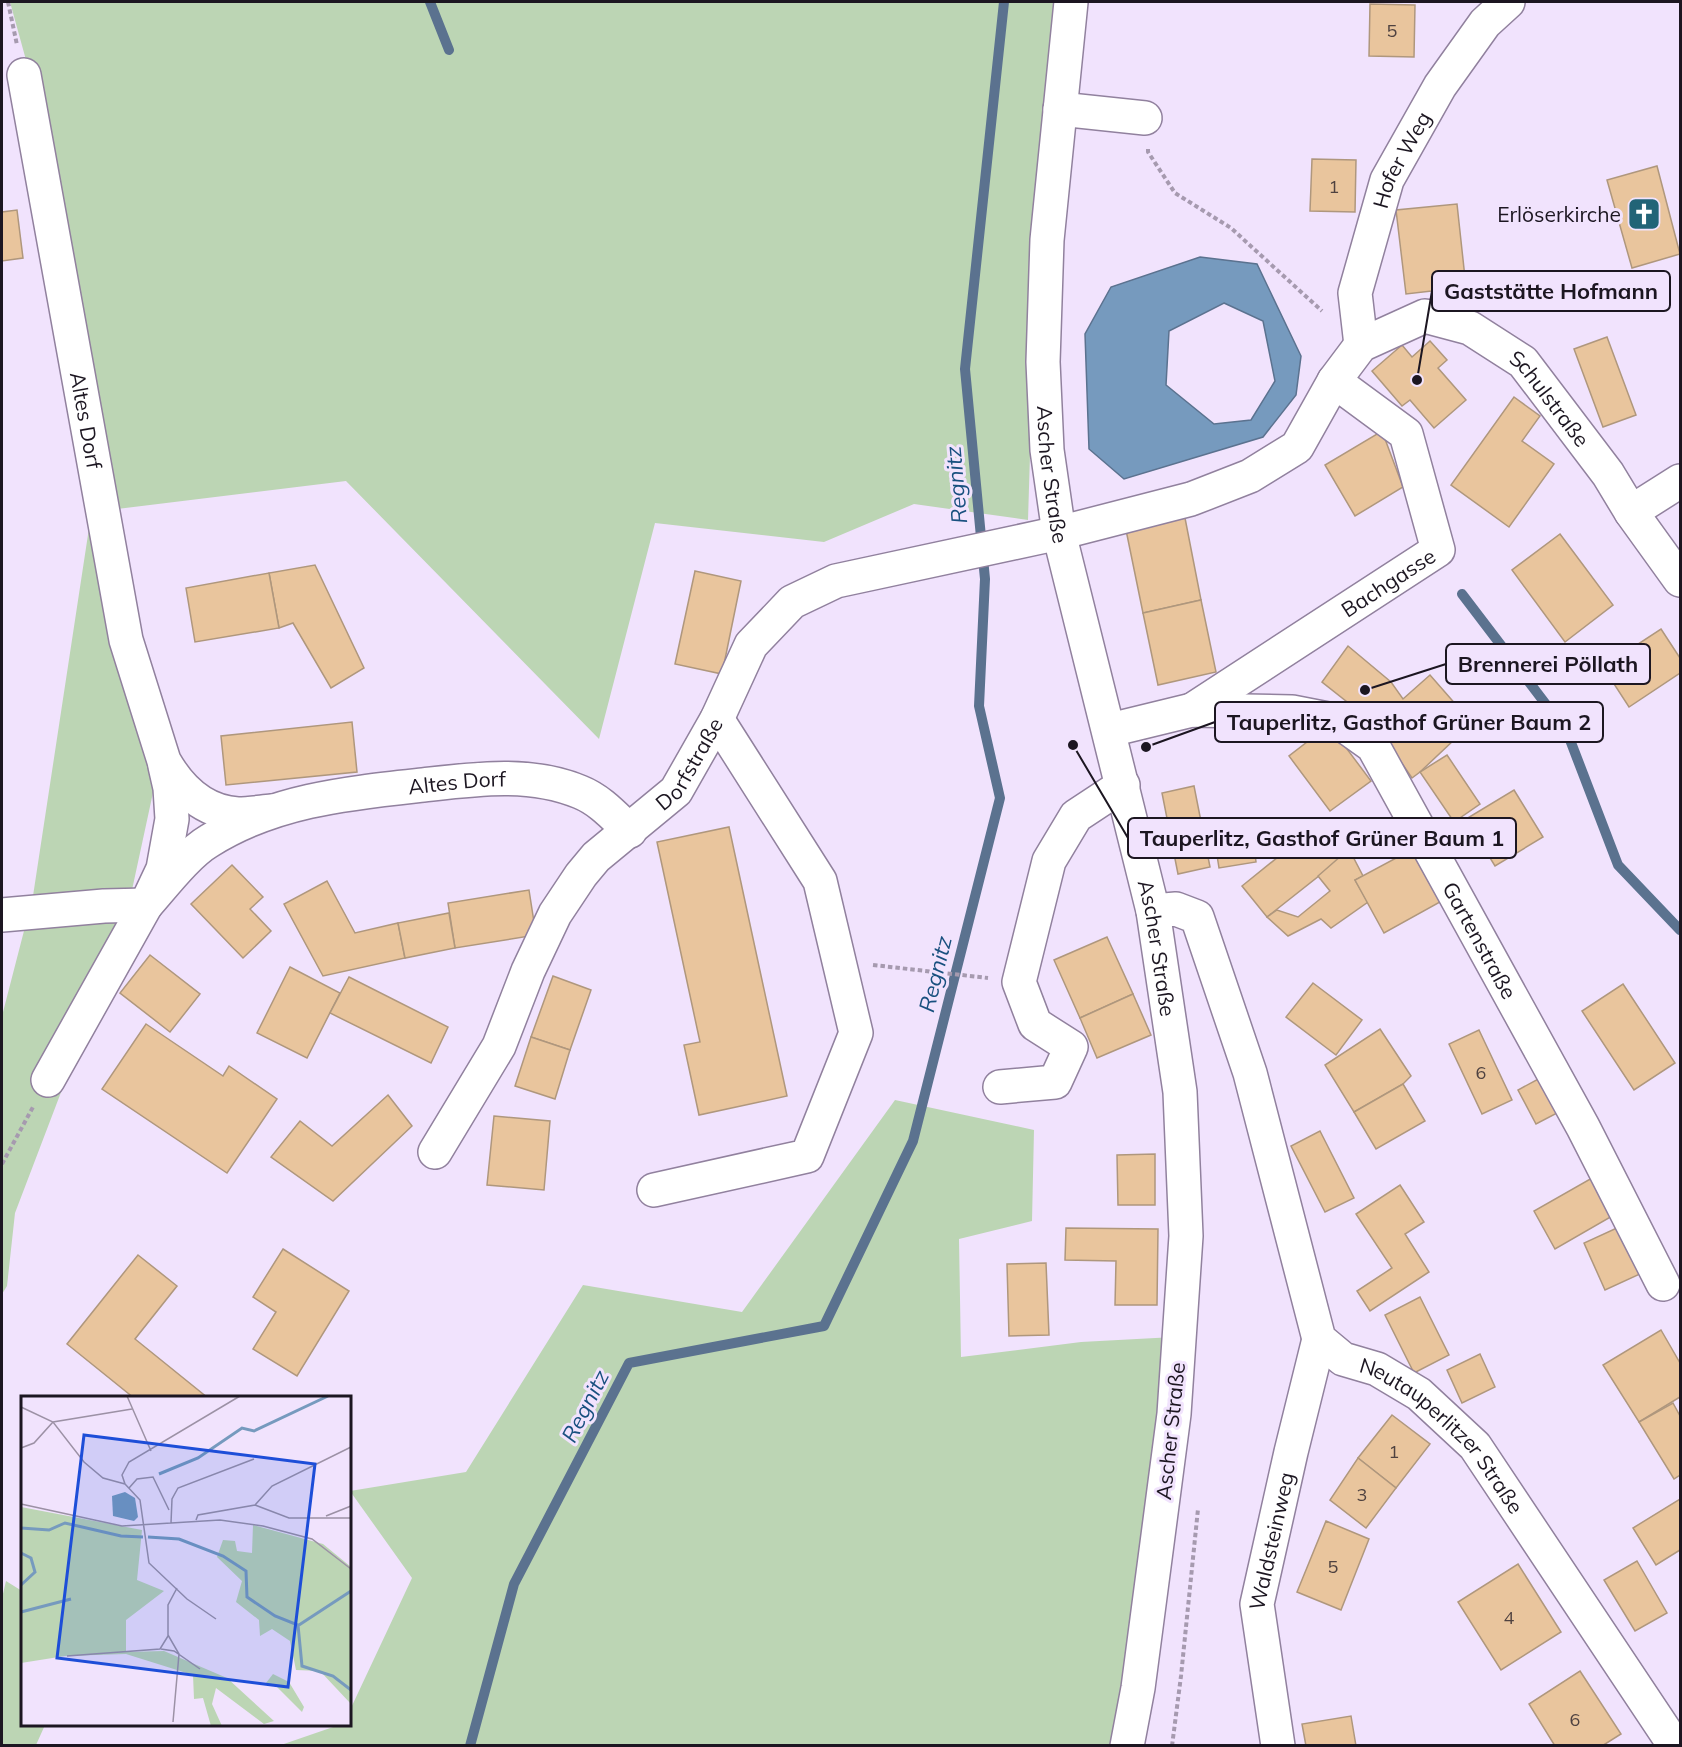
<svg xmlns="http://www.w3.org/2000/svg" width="1682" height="1747" viewBox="0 0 1682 1747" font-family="Mulish,sans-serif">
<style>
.green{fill:#bcd5b4}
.water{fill:#769abe;stroke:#5b728f;stroke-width:1.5;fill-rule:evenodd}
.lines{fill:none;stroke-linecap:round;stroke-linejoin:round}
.stream{stroke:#5b728f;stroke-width:10}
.building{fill:#e9c59d;stroke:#af977d;stroke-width:1.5}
.minor-casing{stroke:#91819e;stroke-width:36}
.path{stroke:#a69aaf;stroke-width:4;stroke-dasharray:4.5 3;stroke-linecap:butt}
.minor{stroke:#fff;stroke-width:33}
.labels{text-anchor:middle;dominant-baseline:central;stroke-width:6;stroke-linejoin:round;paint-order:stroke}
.number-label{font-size:18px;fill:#4f4240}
.street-label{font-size:21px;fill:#1c1621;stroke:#f1e3fd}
.poi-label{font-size:21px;fill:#1c1621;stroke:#f1e3fd;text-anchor:end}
.water-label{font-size:22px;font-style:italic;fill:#18507f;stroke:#f1e3fd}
.inset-river{fill:none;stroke:#769abe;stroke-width:3}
.inset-road{fill:none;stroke:#9c91a5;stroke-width:1.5}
.view{fill:#1d4ed8;fill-opacity:0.15;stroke:#1d4ed8;stroke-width:3}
.inset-edge{fill:none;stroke:#1c1621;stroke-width:3}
.leader{fill:none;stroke:#1c1621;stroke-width:2}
.callout-dot{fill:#1c1621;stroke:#f1e3fd;stroke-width:2}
.callout{fill:#f1e3fd;stroke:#1c1621;stroke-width:2}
.callout-label{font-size:22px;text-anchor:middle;font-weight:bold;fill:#1c1621}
</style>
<rect width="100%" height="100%" fill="#f1e3fd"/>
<!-- green -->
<g class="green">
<polygon points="10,2 1057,2 1037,228 1028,520 914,504 824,542 655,523 599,739 346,481 109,510 154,788 124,927 15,1213 7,1286 2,1294 2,1016 33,896 91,515 26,60"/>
<polygon points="895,1100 1034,1130 1032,1221 959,1239 961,1357 1081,1342 1174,1337 1136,1745 278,1746 339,1725 350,1724 350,1710 412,1578 350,1491 466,1472 583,1285 742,1312"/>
<polygon points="6,1581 22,1591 22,1724 45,1725 36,1745 2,1745 2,1598"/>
</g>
<!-- water -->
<path class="water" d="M1200,257L1257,264L1301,356L1296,395L1263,437L1124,479L1089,449L1085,334L1111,287ZM1224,303L1263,321L1275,381L1251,420L1214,424L1166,385L1169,331Z"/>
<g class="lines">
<!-- stream -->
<g class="stream">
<polyline points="430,2 449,50"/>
<polyline points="1462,594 1567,732 1618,865 1680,930"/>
<polyline points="470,1746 514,1584 629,1363 824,1326 913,1141 1000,798 979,706 985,579 965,369 1004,2"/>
</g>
</g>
<!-- building -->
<g class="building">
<polygon points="1370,4 1415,5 1414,57 1369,56"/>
<polygon points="1312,159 1356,160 1355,212 1310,211"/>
<polygon points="1657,166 1680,254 1632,268 1607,180"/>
<polygon points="1457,204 1466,287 1406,294 1396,210"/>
<polygon points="17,210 23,258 2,261 2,212"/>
<polygon points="1607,337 1636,415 1603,427 1574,349"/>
<polygon points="1430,341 1447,360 1438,368 1466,400 1434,428 1410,400 1402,406 1372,371 1402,345 1412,357"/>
<polygon points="1514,397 1540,416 1522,441 1554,464 1509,527 1451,485"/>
<polygon points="1382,431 1403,487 1355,516 1325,465"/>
<polygon points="1185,518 1201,600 1143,613 1126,530"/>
<polygon points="1560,534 1613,605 1565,642 1512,570"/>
<polygon points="315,565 364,668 331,688 293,623 279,628 269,573"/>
<polygon points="695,571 741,581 722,674 675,664"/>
<polygon points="269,573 279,628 195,642 186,588"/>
<polygon points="1201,600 1216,672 1158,685 1143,613"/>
<polygon points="1661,629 1680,658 1680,673 1629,707 1603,667"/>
<polygon points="1348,646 1391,682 1403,699 1430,675 1472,723 1420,772 1412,778 1375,724 1322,682"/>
<polygon points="352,722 357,772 226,785 221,736"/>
<polygon points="1329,725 1371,781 1330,811 1289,756"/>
<polygon points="1447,755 1480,804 1454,822 1420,772"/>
<polygon points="1194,786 1210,867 1178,874 1162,793"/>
<polygon points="1514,790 1543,837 1495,866 1466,819"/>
<polygon points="729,827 787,1096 699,1115 684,1045 700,1042 657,842"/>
<polygon points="1314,828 1339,860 1267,917 1242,886"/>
<polygon points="1252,830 1256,862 1219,868 1214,836"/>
<polygon points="1349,849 1363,876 1355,880 1368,902 1331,928 1321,919 1288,936 1267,917 1277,910 1298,917 1330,891 1318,876"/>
<polygon points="1411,850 1440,902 1384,933 1355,880"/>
<polygon points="232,865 263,897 250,909 271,931 243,958 191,904"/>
<polygon points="327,881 355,933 398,923 405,958 323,976 284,904"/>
<polygon points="529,890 536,935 455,948 448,903"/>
<polygon points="449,913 455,948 405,958 398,923"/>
<polygon points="1107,937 1133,994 1080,1018 1054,960"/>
<polygon points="150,955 200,994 170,1032 120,993"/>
<polygon points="290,967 340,993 307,1058 257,1033"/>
<polygon points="553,976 591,990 570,1050 531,1037"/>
<polygon points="349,977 448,1027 431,1063 330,1013"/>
<polygon points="1313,983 1362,1020 1336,1055 1286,1017"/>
<polygon points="1623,984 1675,1063 1634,1090 1582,1011"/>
<polygon points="1133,994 1151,1035 1097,1058 1080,1018"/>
<polygon points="146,1024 223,1076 229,1066 277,1099 227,1173 102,1089"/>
<polygon points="1380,1029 1411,1076 1403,1084 1354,1112 1325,1065"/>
<polygon points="1479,1030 1512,1100 1482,1114 1449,1044"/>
<polygon points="531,1037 570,1050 555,1099 515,1086"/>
<polygon points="1542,1077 1561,1111 1536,1124 1518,1090"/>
<polygon points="1403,1084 1425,1121 1376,1149 1354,1112"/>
<polygon points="388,1095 412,1126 333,1201 271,1157 300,1121 332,1146"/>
<polygon points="494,1116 550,1121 544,1190 487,1185"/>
<polygon points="1320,1131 1354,1198 1325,1212 1291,1146"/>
<polygon points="1155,1154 1155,1205 1118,1205 1117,1155"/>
<polygon points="1592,1178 1614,1215 1555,1249 1534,1211"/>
<polygon points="1400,1185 1424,1222 1405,1234 1429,1272 1370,1311 1357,1291 1392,1268 1356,1214"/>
<polygon points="1619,1227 1640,1274 1605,1290 1584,1243"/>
<polygon points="1066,1228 1158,1229 1157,1305 1115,1305 1116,1261 1065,1260"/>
<polygon points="283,1249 349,1291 297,1376 253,1349 276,1312 253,1297"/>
<polygon points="138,1255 177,1286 135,1339 208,1398 134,1398 67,1344"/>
<polygon points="1046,1263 1049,1335 1009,1336 1007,1264"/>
<polygon points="1420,1297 1449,1355 1414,1373 1385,1315"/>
<polygon points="1661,1330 1680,1363 1680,1397 1639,1422 1603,1365"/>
<polygon points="1480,1354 1495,1387 1462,1403 1447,1370"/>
<polygon points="1673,1403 1680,1416 1680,1475 1674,1479 1639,1422"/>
<polygon points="1392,1415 1430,1444 1396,1488 1358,1458"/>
<polygon points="1358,1458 1396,1488 1366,1528 1330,1500"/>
<polygon points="1680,1499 1680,1550 1656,1565 1633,1528"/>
<polygon points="1326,1521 1369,1539 1341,1610 1297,1592"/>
<polygon points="1637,1561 1667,1613 1635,1631 1604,1580"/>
<polygon points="1518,1564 1561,1632 1501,1670 1458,1602"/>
<polygon points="1580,1671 1621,1734 1602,1746 1555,1746 1529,1704"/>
<polygon points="1351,1716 1356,1746 1306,1746 1302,1724"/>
</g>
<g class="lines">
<!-- minor casing -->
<g class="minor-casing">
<g id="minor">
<path id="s1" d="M1071,2L1047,240L1043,362L1047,450L1059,533L1153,911L1180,1092L1186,1236L1174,1414L1138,1688L1127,1746"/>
<path id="s2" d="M24,75L126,640L164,761C180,789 204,812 238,814C249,814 261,812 272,811"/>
<polyline points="1060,109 1145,118"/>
<path id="s3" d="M1361,345L1355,293L1387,180L1440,86L1485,23L1508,2"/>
<polyline points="1631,512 1680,481"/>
<path id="s4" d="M1192,710L1438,550L1406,434L1334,381"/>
<path id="s5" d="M1110,730L1192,710L1292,712L1338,721L1373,746L1583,1127L1663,1284"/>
<path id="s6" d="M1153,911L1176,909L1197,917L1250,1073L1319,1339L1343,1359L1377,1369L1419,1394L1475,1446L1675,1746"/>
<path id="s7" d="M2,915L104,906L146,905C163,886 187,854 209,841C274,800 349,793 423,785C475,779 530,771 580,792C600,800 614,816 630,831"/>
<polyline points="48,1080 146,905 163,869 172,819 170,788 165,766"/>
<polyline points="1000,1087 1055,1082 1071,1047 1035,1024 1019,982 1049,861 1076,816 1123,785"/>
<path id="s8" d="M435,1152L499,1046L528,971L555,914L581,875L596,857L676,791L717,719L751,645L792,602L836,581L1059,533L1191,499L1250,476L1297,447L1334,381L1361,345L1425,316L1470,328L1523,362L1608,474L1631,512L1680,580"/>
<polyline points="654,1190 807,1156 856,1033 820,881 717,719"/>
<path id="s9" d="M1278,1746L1257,1604L1291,1452L1319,1339"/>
</g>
</g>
<!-- path -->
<g class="path">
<polyline points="8,2 17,45"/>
<polyline points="1148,149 1148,152 1175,193 1231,228 1322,311"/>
<polyline points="873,965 988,978"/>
<polyline points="2,1164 33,1107"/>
<polyline points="1172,1746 1181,1676 1198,1509"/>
</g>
<!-- minor -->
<use href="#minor" class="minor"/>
</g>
<!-- icons -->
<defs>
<g id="church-square" transform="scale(1.725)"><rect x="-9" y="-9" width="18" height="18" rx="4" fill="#226477" stroke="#f1e3fd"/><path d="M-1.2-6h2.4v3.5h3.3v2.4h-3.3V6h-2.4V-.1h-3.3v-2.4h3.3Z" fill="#fff"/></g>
</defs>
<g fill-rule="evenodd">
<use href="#church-square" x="1644" y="214"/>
</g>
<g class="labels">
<!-- number labels -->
<g class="number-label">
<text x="1392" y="30">5</text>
<text x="1334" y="186">1</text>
<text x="1481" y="1072">6</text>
<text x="1394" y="1451">1</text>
<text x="1362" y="1494">3</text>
<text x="1333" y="1566">5</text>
<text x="1509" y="1617">4</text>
<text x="1575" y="1719">6</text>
</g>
<!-- street labels -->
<g class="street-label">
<text stroke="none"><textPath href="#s3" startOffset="194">Hofer Weg</textPath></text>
<text stroke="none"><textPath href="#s8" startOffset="1542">Schulstraße</textPath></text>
<text stroke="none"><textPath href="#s2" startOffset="351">Altes Dorf</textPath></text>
<text stroke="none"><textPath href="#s1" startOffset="474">Ascher Straße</textPath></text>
<text stroke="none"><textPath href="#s4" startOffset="234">Bachgasse</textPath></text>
<text stroke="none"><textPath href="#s8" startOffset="471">Dorfstraße</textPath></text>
<text stroke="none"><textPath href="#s7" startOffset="492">Altes Dorf</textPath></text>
<text stroke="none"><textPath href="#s5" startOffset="496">Gartenstraße</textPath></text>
<text stroke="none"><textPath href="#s1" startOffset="960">Ascher Straße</textPath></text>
<text transform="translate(1170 1431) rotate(-84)">Ascher Straße</text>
<text stroke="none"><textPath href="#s6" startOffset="645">Neutauperlitzer Straße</textPath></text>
<text stroke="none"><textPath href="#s9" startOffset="208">Waldsteinweg</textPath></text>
</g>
<!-- poi labels -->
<g class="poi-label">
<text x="1621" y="214">Erlöserkirche</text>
</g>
<!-- water labels -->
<g class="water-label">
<text transform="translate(956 485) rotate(-95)">Regnitz</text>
<text transform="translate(935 974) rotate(-76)">Regnitz</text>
<text transform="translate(585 1406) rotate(-63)">Regnitz</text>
</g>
</g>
<!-- overview -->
<g transform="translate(21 1396)">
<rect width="330" height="330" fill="#f1e3fd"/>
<path d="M0,111L121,134L116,184L143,195L105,224V256L143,255L206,282L253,325L243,328L195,292L191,308L201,330H190L182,302L173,303L172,279L105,258L44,260L0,267ZM232,129L302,148L330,171V308L299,275L275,274L269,245L251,233L239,240L238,224L215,206L221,185L196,161L202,144L214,145L216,155L231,157ZM252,278L268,286L283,311L281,316L256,291L245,287Z" fill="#bcd5b4"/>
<path d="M104,96L114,102L117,121L113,125L92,120L91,100Z" fill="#769abe"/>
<path class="inset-river" d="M138,78L177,62L221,32L233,35L307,0M0,132L28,134L44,127L100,140L122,141M127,141L158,143L202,160L225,175L226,201L254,220L277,229L281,270L312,280L330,294M0,157L10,162L14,176L0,189M0,216L50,203M278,229L330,195"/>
<path class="inset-road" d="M106,0L130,55M0,11L32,26L63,66L82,82L104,88M0,52L13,47L32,26L111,13M104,88L119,104L128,167L166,203L195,223M104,88L101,79L108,66L219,0M108,92L116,83L132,81L148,114M0,108L101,130L199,124L242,130L291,143L330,173M234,109L268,122H330M305,120L330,110M175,124L177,119L234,109L251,90L330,51M150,127L151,103L157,92L233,63M140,253L153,255L179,273M46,260L139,253L147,240M152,326L158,258L147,239V209L156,192"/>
<path class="view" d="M63,39L294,68L267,291L36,262Z"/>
<rect width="330" height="330" class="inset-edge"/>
</g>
<!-- callouts -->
<path class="leader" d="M1417 380L1432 291M1365 690L1446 664M1146 747L1215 722M1073 745L1128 838"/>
<g class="callout-dot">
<circle cx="1417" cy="380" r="6"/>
<circle cx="1365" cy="690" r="6"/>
<circle cx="1146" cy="747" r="6"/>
<circle cx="1073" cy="745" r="6"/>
</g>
<g class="callout">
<rect x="1432" y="271" width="238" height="40" rx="6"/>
<rect x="1446" y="644" width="204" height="40" rx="6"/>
<rect x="1215" y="702" width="388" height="40" rx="6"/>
<rect x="1128" y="818" width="388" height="40" rx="6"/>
</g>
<g class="callout-label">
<text x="1551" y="299">Gaststätte Hofmann</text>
<text x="1548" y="672">Brennerei Pöllath</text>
<text x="1409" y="730">Tauperlitz, Gasthof Grüner Baum 2</text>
<text x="1322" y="846">Tauperlitz, Gasthof Grüner Baum 1</text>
</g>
<!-- border -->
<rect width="1682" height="1747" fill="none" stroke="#1c1621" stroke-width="6"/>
</svg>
